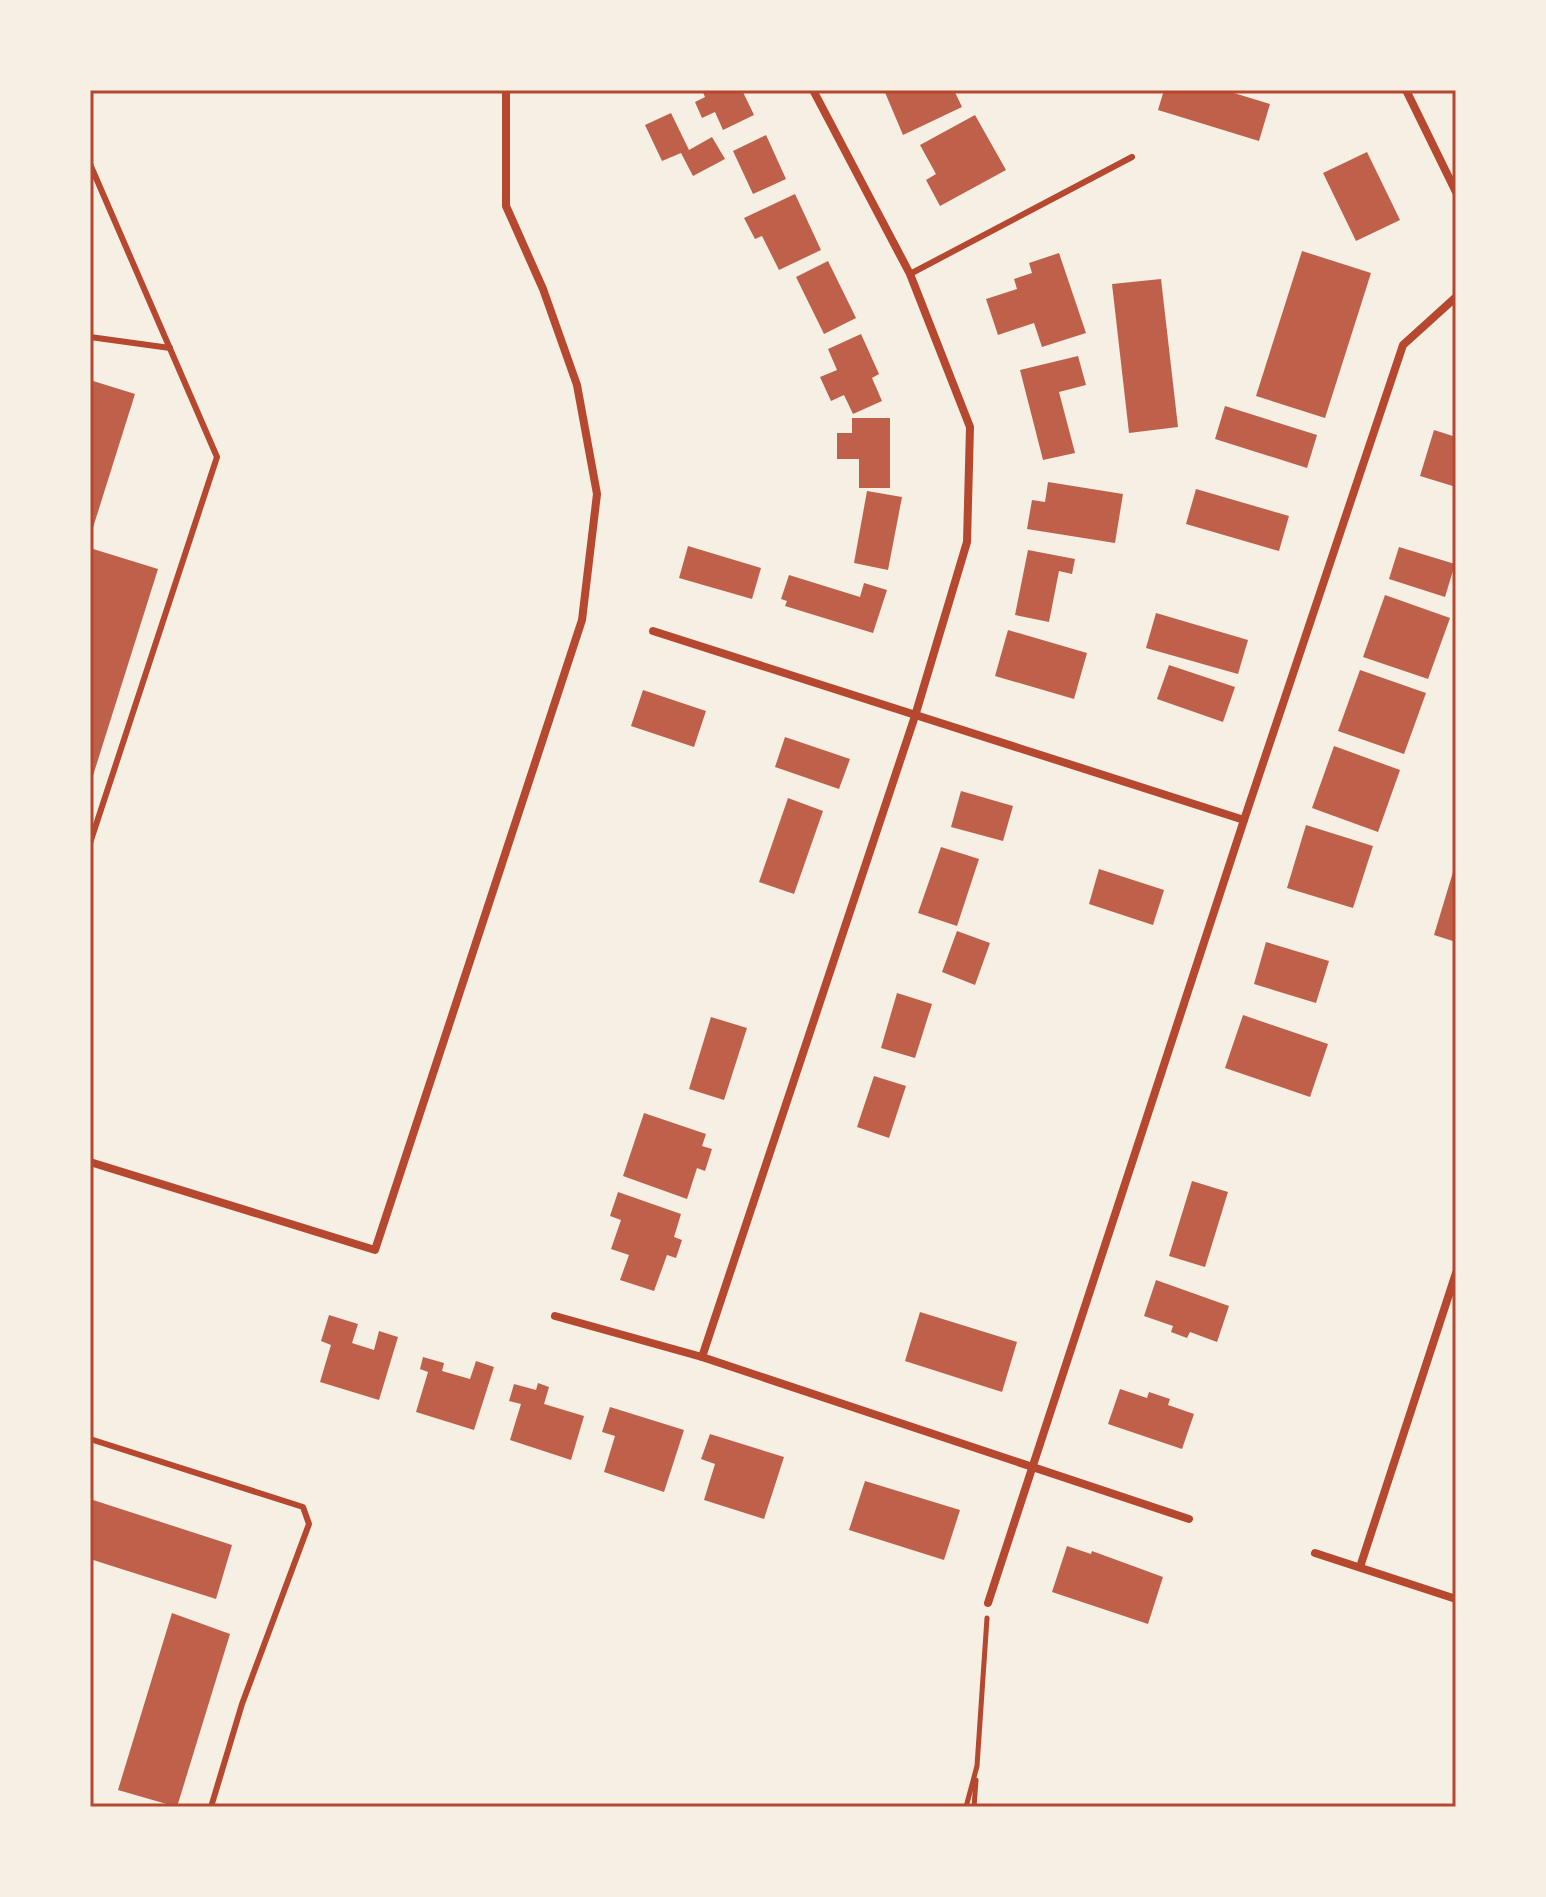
<svg xmlns="http://www.w3.org/2000/svg" width="1546" height="1897" viewBox="0 0 1546 1897" font-family="Montserrat,sans-serif">
<style>
.building{fill:#bf614a}
.lines{fill:none;stroke-linecap:round;stroke-linejoin:round}
.path{stroke:#b5482f;stroke-width:5}
.service{stroke:#b5482f;stroke-width:6}
.minor{stroke:#b5482f;stroke-width:8}
.neatline{fill:none;stroke:#b5482f;stroke-width:3}
</style>
<rect width="100%" height="100%" fill="#f6efe4"/>
<!-- building -->
<g class="building">
<polygon points="702,90 742,90 754,115 723,130 715,112 702,118 695,102 705,97"/>
<polygon points="884,90 954,90 962,107 903,135"/>
<polygon points="1164,90 1224,90 1270,104 1259,141 1158,110"/>
<polygon points="671,113 689,150 712,137 725,159 693,176 681,153 662,161 645,125"/>
<polygon points="975,115 1006,170 940,206 926,180 936,174 920,145"/>
<polygon points="766,135 786,179 753,194 733,151"/>
<polygon points="1367,152 1400,220 1356,241 1323,173"/>
<polygon points="795,194 821,250 779,270 762,236 755,239 744,218"/>
<polygon points="1302,251 1371,273 1325,418 1256,396"/>
<polygon points="1059,253 1086,333 1042,347 1034,323 998,335 986,299 1017,289 1014,279 1032,273 1029,263"/>
<polygon points="828,261 856,318 824,334 796,277"/>
<polygon points="1161,279 1178,427 1129,433 1112,284"/>
<polygon points="861,334 879,374 872,378 882,401 853,414 844,395 831,401 820,377 837,370 828,349"/>
<polygon points="1078,356 1086,385 1059,392 1075,453 1043,460 1020,370"/>
<polygon points="90,380 135,394 91,534 90,534"/>
<polygon points="1225,406 1317,435 1307,468 1215,439"/>
<polygon points="852,418 890,418 890,488 859,488 859,459 837,459 837,433 852,433"/>
<polygon points="1434,430 1456,437 1456,487 1420,476"/>
<polygon points="1048,482 1123,494 1115,543 1027,529 1032,500 1045,502"/>
<polygon points="1196,489 1289,516 1279,551 1186,524"/>
<polygon points="867,491 902,497 888,570 854,563"/>
<polygon points="688,546 761,568 752,599 679,578"/>
<polygon points="1399,547 1455,564 1445,597 1389,579"/>
<polygon points="90,548 158,569 91,782 90,782"/>
<polygon points="1028,550 1075,559 1072,574 1059,571 1049,622 1015,615"/>
<polygon points="789,575 860,597 864,583 887,590 873,633 785,606 787,601 781,599"/>
<polygon points="1385,595 1450,618 1428,679 1363,657"/>
<polygon points="1156,613 1248,640 1238,674 1146,648"/>
<polygon points="1008,630 1087,653 1074,699 995,676"/>
<polygon points="1169,665 1235,687 1223,722 1157,699"/>
<polygon points="1360,670 1426,693 1404,754 1338,731"/>
<polygon points="643,690 706,711 694,747 631,726"/>
<polygon points="785,737 850,759 839,789 775,767"/>
<polygon points="1334,746 1400,770 1378,832 1312,808"/>
<polygon points="961,791 1013,806 1003,841 951,827"/>
<polygon points="788,798 823,811 794,894 759,882"/>
<polygon points="1306,825 1373,846 1353,908 1287,888"/>
<polygon points="941,847 979,859 957,926 918,913"/>
<polygon points="1099,869 1164,890 1153,925 1089,904"/>
<polygon points="1453,872 1456,872 1456,942 1434,935"/>
<polygon points="957,931 990,943 975,985 942,972"/>
<polygon points="1266,942 1329,961 1316,1003 1254,984"/>
<polygon points="897,993 932,1004 915,1058 881,1048"/>
<polygon points="1243,1015 1328,1044 1310,1097 1225,1068"/>
<polygon points="711,1017 747,1028 724,1100 689,1089"/>
<polygon points="874,1076 906,1086 889,1138 857,1127"/>
<polygon points="644,1113 706,1134 702,1146 712,1149 705,1171 697,1168 687,1199 623,1176"/>
<polygon points="1192,1181 1228,1192 1205,1267 1169,1256"/>
<polygon points="618,1192 681,1214 674,1237 682,1240 676,1258 667,1255 654,1291 620,1280 629,1255 611,1249 621,1220 610,1216"/>
<polygon points="1156,1280 1229,1306 1217,1342 1190,1332 1187,1338 1171,1332 1173,1326 1144,1316"/>
<polygon points="920,1312 1017,1342 1002,1392 905,1361"/>
<polygon points="329,1315 358,1324 352,1343 374,1350 379,1331 398,1337 379,1400 320,1382 331,1345 321,1341"/>
<polygon points="423,1357 444,1363 442,1371 470,1379 476,1361 494,1367 474,1430 416,1412 428,1372 420,1369"/>
<polygon points="538,1383 549,1387 544,1404 584,1416 571,1460 510,1440 521,1404 509,1401 514,1384 536,1390"/>
<polygon points="1120,1389 1147,1398 1149,1392 1170,1399 1168,1405 1194,1414 1182,1449 1108,1424"/>
<polygon points="610,1407 684,1430 664,1492 604,1472 615,1436 602,1432"/>
<polygon points="710,1434 784,1457 764,1519 704,1500 715,1464 701,1459"/>
<polygon points="865,1481 960,1510 944,1560 849,1530"/>
<polygon points="90,1499 232,1545 216,1599 90,1559"/>
<polygon points="1067,1546 1091,1554 1092,1551 1163,1577 1148,1624 1052,1592"/>
<polygon points="172,1613 230,1634 177,1807 118,1790"/>
</g>
<g class="lines">
<!-- path -->
<g class="path">
<polyline points="966,1807 977,1766 987,1618"/>
<polyline points="974,1807 976,1780"/>
</g>
<!-- service -->
<g class="service">
<polyline points="90,164 217,457 90,843"/>
<polyline points="910,274 1132,157"/>
<polyline points="90,337 170,348"/>
<polyline points="90,1439 303,1507 309,1524 242,1704 211,1807"/>
</g>
<!-- minor -->
<g class="minor">
<polyline points="1406,90 1456,192"/>
<polyline points="653,631 1244,820"/>
<polyline points="90,1162 375,1250 582,620 597,494 577,385 543,289 506,206 506,90"/>
<polyline points="555,1316 702,1357 1189,1519"/>
<polyline points="702,1357 915,716 967,542 970,427 910,274 813,90"/>
<polyline points="1315,1553 1456,1599"/>
<polyline points="1360,1567 1456,1273"/>
<polyline points="988,1603 1244,820 1403,345 1456,297"/>
</g>
</g>
<!-- border -->
<rect width="1546" height="1897" fill="none" stroke="#f6efe4" stroke-width="184"/>
<rect x="92" y="92" width="1362" height="1713" class="neatline"/>
</svg>
